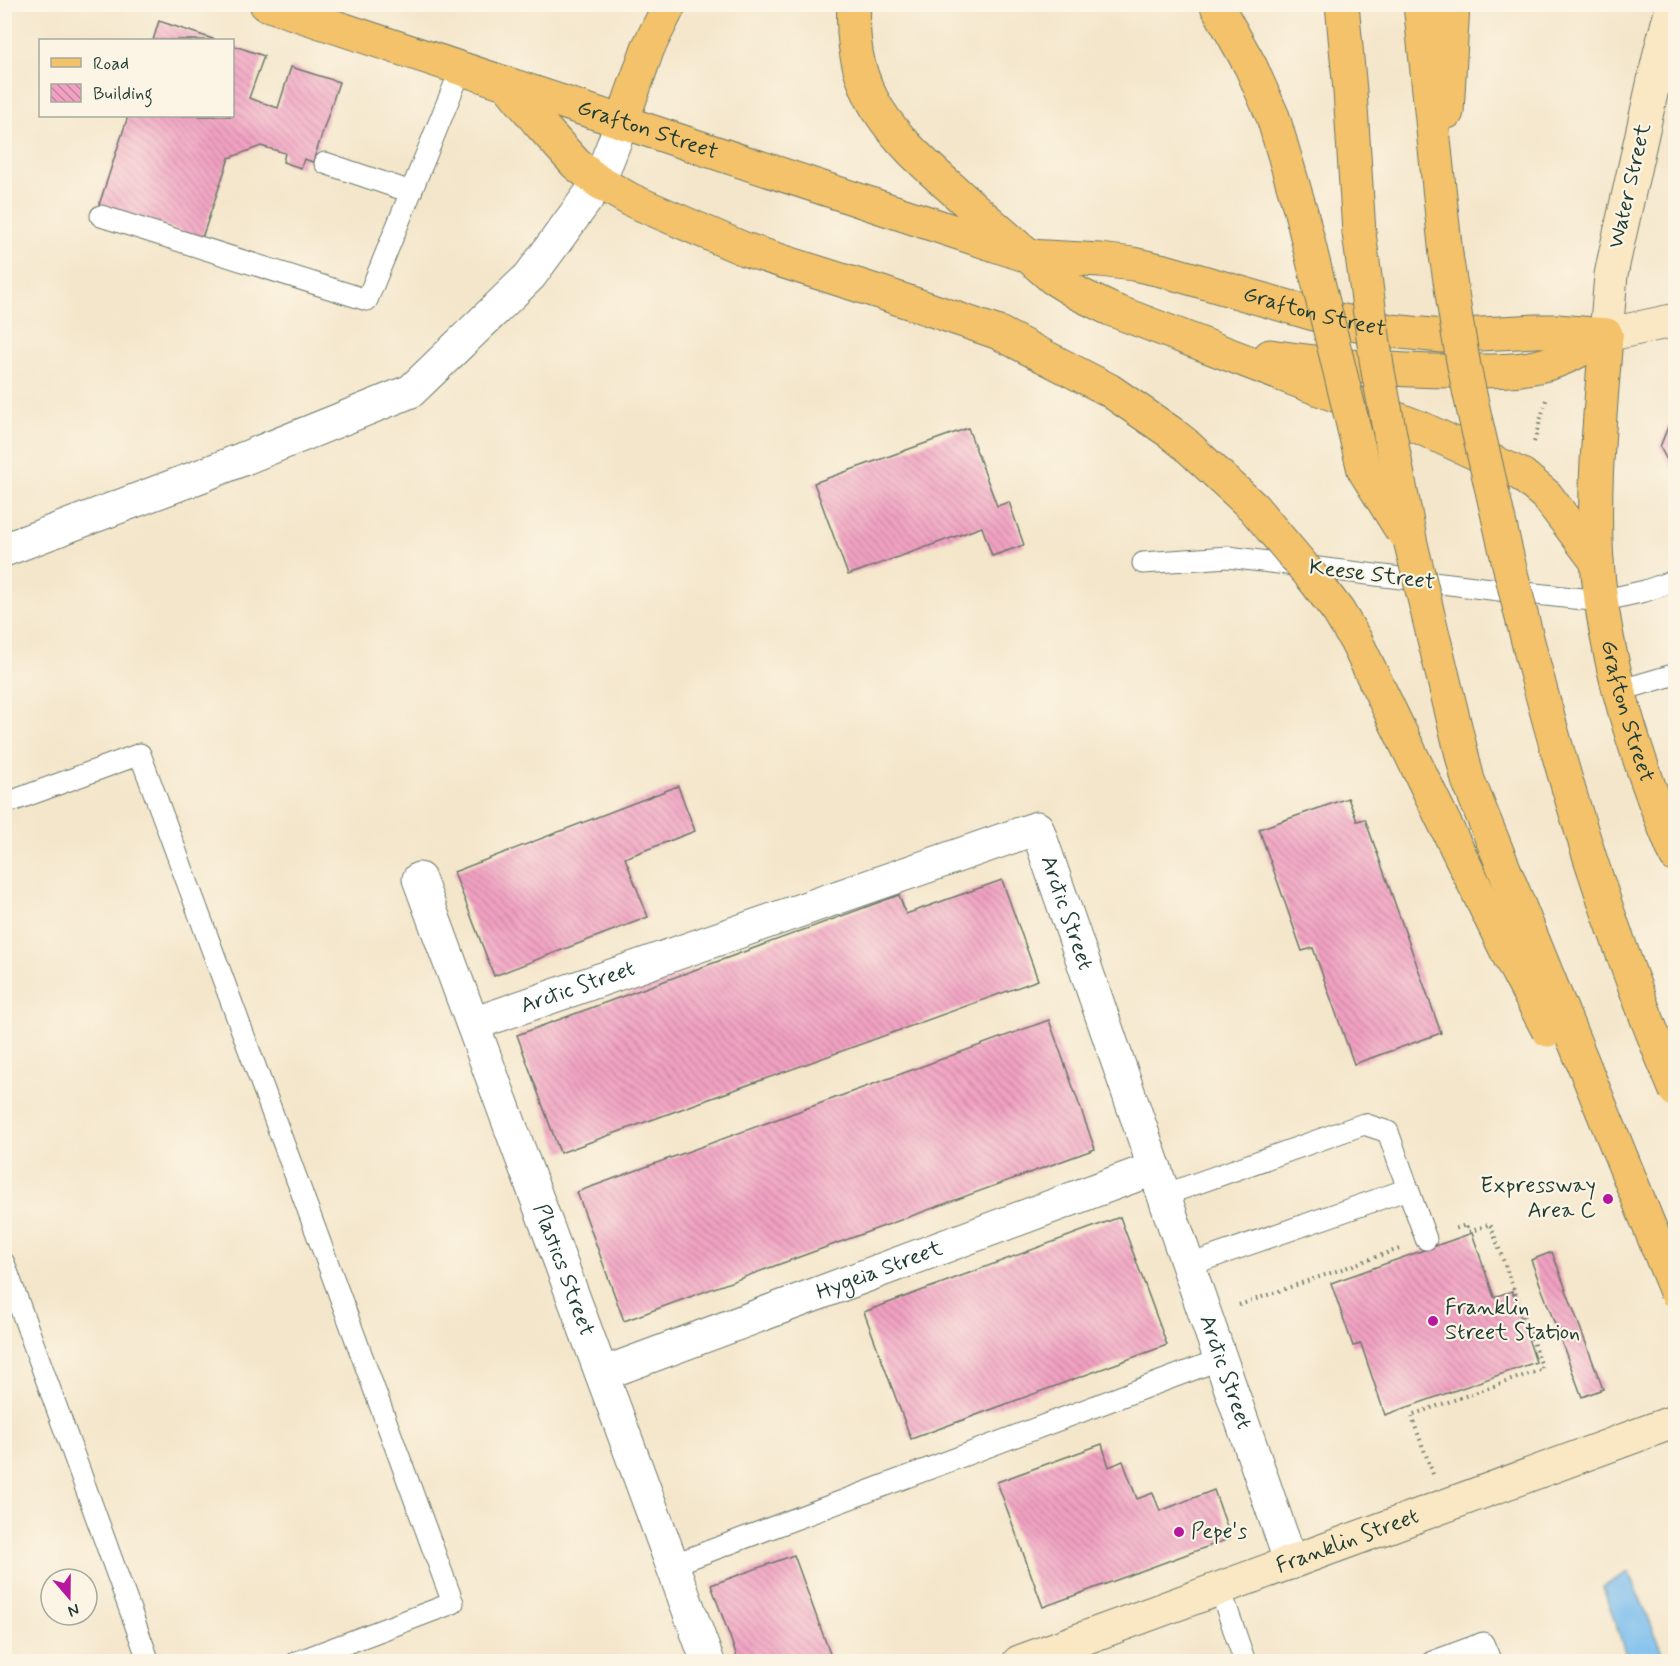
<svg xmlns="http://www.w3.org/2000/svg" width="1680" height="1666" viewBox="0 0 1680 1666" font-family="Mynerve,sans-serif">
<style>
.water{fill:#77bcee;stroke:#4b7c91;stroke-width:1.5}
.building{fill:url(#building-back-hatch)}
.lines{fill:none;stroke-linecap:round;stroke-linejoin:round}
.lane-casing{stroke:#6a7869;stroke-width:23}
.street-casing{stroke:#6a7869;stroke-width:35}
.secondary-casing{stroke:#6a7869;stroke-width:35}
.primary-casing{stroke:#6a7869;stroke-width:35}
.highway-casing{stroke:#6a7869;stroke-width:35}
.path{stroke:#6a7869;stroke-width:4;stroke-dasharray:1.5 4.5;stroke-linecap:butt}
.lane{stroke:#fff;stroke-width:21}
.street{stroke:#fff;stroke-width:33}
.secondary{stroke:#fae7c3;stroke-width:33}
.primary{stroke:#f3c26a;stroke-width:33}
.highway{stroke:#f3c26a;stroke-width:33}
.highway-bridge-casing{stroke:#6a7869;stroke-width:35;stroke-linecap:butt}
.highway-bridge{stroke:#f3c26a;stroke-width:33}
.poi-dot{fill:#b5179e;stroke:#fcf5e5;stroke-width:2}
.labels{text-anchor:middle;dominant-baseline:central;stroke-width:4.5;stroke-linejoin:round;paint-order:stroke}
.street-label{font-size:22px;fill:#1f3d34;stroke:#fcf5e5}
.poi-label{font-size:22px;fill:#1f3d34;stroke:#fcf5e5;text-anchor:start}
</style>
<defs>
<pattern id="building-back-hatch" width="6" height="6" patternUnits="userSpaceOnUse" patternTransform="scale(1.5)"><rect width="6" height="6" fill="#f2a1c2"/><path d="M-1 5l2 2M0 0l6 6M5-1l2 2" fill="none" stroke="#c3849e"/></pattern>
</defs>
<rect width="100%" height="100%" fill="#fcf5e5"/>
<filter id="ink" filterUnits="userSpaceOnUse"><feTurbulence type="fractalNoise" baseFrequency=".0167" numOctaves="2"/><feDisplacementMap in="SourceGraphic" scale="12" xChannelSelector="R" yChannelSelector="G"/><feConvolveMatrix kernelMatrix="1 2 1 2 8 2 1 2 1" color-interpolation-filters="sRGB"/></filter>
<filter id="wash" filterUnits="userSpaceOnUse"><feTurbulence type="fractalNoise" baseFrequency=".008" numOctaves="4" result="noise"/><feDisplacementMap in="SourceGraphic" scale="24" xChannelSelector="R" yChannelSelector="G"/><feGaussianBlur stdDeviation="1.35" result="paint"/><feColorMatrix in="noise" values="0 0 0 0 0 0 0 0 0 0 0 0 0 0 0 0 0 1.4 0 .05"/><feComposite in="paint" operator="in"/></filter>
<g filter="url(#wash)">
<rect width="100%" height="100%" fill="#f4e6cb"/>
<!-- water -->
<polygon class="water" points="1628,1572 1667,1661 1628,1661 1603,1587"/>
<g id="blocks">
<!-- building -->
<g class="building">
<polygon points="159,21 216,40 153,40"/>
<polygon points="232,45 264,56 249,98 278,108 291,67 339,82 313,162 304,159 301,168 283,162 285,153 261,146 229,158 202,238 99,205 128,116 232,116"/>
<polygon points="1676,421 1676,477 1660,447 1669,424"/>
<polygon points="968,428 997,506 1009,502 1024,545 992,556 982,527 848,575 814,483"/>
<polygon points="678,786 695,831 625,858 648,917 494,976 454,872"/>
<polygon points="1348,798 1357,821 1365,819 1441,1033 1354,1064 1313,948 1302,951 1259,829"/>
<polygon points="1002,880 1038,980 560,1153 517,1035 899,895 906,914"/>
<polygon points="1049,1020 1095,1149 624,1321 577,1192"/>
<polygon points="1120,1217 1167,1345 911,1439 864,1312"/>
<polygon points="1472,1233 1494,1297 1512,1291 1536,1362 1385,1415 1361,1344 1353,1346 1331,1283"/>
<polygon points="1552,1252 1603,1389 1582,1397 1531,1260"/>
<polygon points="1102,1444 1109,1467 1123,1461 1137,1499 1153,1493 1160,1511 1214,1490 1231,1538 1043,1607 997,1482"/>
<polygon points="794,1555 833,1662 739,1662 711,1585"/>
</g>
</g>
</g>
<g filter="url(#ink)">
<use href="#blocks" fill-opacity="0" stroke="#6a7869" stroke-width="1.5"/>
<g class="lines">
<!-- lane casing -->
<g class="lane-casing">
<g id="lane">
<polyline points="325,163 411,192"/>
<polyline points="101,216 367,300 461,69"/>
<polyline points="1143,563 1228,557 1499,590 1601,601 1645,591 1676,580"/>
<polyline points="1618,691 1676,674"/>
<polyline points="4,804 140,754 453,1603 297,1662"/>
<polyline points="1408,1189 1426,1239"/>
<polyline points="1164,1195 1364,1124 1388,1132 1408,1189 1189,1265"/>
<polyline points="4,1263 149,1662"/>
<polyline points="672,1565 1221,1359"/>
<polyline points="1220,1589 1245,1662"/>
<polyline points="1432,1662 1483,1643 1491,1662"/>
</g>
</g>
<!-- street casing -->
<g class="street-casing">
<g id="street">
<polyline points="4,550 203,475 411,391 530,276 599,182 622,122"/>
<path id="s1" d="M419,879L708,1662"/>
<path id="s2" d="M473,1024L1037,828L1291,1563"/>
<path id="s3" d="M602,1374L1155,1168"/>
</g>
</g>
<!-- secondary casing -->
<g class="secondary-casing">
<g id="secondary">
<polyline points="1673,4 1660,53 1614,260 1611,275 1606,335 1676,320"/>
<path id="s4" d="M1019,1662L1676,1421"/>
</g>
</g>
<!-- primary casing -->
<g class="primary-casing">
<g id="primary">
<path id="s5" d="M1606,335C1601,410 1592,487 1597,562C1605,665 1637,761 1676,856"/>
</g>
</g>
<!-- highway casing -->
<g class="highway-casing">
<g id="highway">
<path id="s6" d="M266,4L1028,256L1100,260L1133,264L1165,271L1324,317L1391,331L1442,336L1536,331H1557L1606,335"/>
<path d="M854,4C848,99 896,138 960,196C991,223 1022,251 1053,278L1079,294L1110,309L1421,428L1522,475L1547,496L1597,562"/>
<polyline points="1216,4 1251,67 1273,117 1301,212"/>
<polyline points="1342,4 1350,91 1359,233"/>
<polyline points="1420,4 1446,255"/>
<polyline points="507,84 539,123 576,164 599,182 631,200 744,249 882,293 999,333 1109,390 1170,432 1184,443"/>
<polyline points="1447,112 1453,4"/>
<polyline points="622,122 648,48 670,4"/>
<path d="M1270,356C1336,366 1404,372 1471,371C1494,371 1517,371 1539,366C1563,361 1585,348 1606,335"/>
</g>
</g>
<!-- path -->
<g class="path">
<polyline points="1534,442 1546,400"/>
<polyline points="1239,1305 1399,1249"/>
<polyline points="1433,1474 1411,1415 1543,1369 1490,1224 1469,1232 1466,1225 1454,1229"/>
</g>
<!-- lane -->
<use href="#lane" class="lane"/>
<!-- street -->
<use href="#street" class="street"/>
<!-- secondary -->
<use href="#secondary" class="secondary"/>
<!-- primary -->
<use href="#primary" class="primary"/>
<!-- highway -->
<use href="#highway" class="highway"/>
<!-- highway-bridge casing -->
<g class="highway-bridge-casing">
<g id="highway-bridge">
<polyline points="1301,212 1364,470 1402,531"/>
<polyline points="1359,233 1377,366 1411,544 1468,780 1676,1292"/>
<path d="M1446,255C1452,292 1457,329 1464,366C1473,411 1484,455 1494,499C1539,701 1595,899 1676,1091"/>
<polyline points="1184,443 1253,507 1312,577 1338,611 1356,641 1510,958 1548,1030"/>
</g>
</g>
<!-- highway-bridge -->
<use href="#highway-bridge" class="highway-bridge"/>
</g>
</g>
<!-- markers -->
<g class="poi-dot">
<circle cx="1608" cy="1199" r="6"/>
<circle cx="1433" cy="1321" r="6"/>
<circle cx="1179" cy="1532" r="6"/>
</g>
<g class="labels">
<!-- street labels -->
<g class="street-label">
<text stroke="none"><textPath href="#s6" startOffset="402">Grafton Street</textPath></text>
<text transform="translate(1630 186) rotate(-77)">Water Street</text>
<text stroke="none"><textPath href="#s6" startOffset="1096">Grafton Street</textPath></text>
<text transform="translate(1372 575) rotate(7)">Keese Street</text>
<text stroke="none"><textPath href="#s5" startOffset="380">Grafton Street</textPath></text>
<text stroke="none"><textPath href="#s2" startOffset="687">Arctic Street</textPath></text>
<text stroke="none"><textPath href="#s2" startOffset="111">Arctic Street</textPath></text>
<text stroke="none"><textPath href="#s1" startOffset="417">Plastics Street</textPath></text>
<text stroke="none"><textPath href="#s3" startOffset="296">Hygeia Street</textPath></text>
<text stroke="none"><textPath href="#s2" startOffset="1173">Arctic Street</textPath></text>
<text stroke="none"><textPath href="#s4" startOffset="350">Franklin Street</textPath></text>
</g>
<!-- poi labels -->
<g class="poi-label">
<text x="1596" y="1186" text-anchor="end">Expressway<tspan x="1596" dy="25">Area C</tspan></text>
<text x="1445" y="1308">Franklin<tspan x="1445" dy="25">Street Station</tspan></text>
<text x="1191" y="1532">Pepe's</text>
</g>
</g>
<!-- margin -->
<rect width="1680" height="1666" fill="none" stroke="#fcf5e5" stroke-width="24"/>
<!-- legend -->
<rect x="39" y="39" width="195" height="78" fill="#fcf5e5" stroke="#a4ab9e" stroke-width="1.5"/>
<rect x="51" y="58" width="30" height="9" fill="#f3c26a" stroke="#a4ab9e" stroke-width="1.5"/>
<text x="93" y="69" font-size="18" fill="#1f3d34">Road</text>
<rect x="51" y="84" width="30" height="18" fill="url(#building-back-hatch)" stroke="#a4ab9e" stroke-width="1.5"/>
<text x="93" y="99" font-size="18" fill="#1f3d34">Building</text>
<!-- north arrow -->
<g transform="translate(69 1597) rotate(160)"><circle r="28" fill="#fcf5e5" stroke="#a4ab9e" stroke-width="1.5"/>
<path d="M0-4.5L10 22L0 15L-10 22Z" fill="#b5179e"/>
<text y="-9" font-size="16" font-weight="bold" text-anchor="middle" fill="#1f3d34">N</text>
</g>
</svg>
